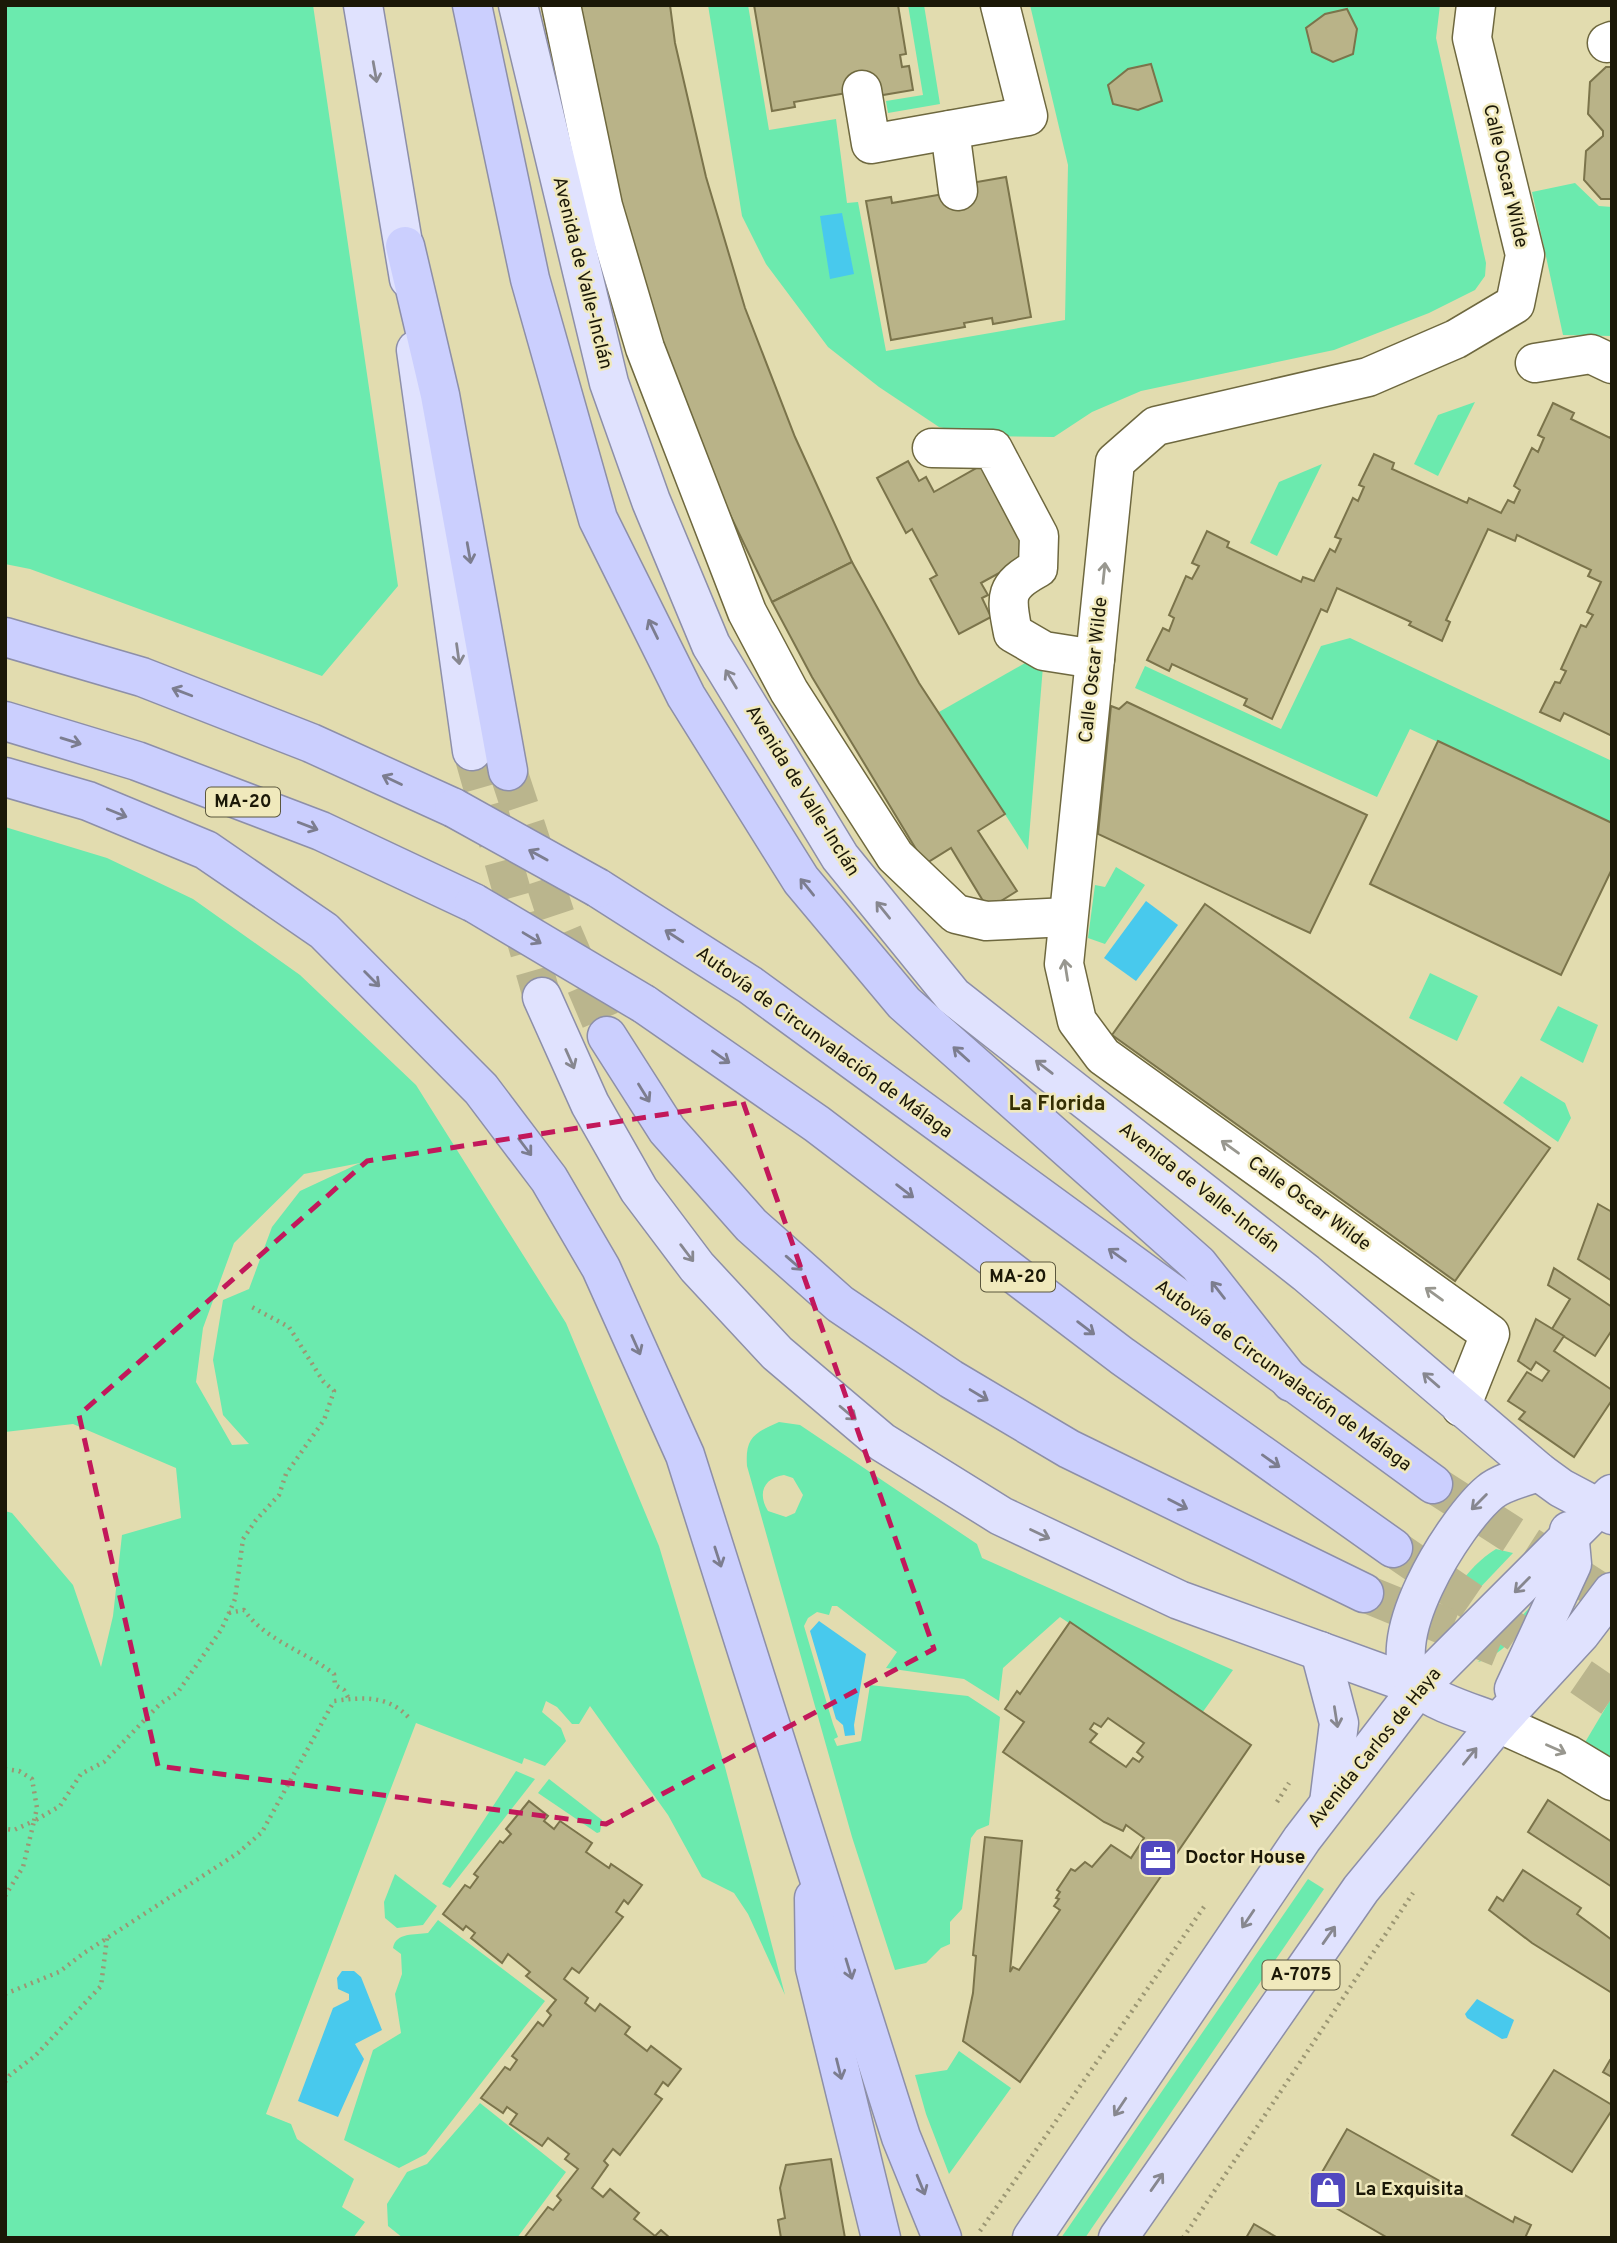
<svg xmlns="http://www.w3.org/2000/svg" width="1617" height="2243" viewBox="0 0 1617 2243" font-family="Overpass,sans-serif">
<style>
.green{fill:#6beaae;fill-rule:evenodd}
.water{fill:#48c9ed}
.building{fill:#b9b388;stroke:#7b744b;stroke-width:2;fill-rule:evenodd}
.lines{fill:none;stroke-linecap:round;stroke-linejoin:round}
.major-tunnel{stroke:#bab58d;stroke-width:38;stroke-dasharray:38 19;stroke-linecap:butt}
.highway-tunnel{stroke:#bab58d;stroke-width:38;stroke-dasharray:38 19;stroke-linecap:butt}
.minor-casing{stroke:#6e683f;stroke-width:41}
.major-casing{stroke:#8d8fa8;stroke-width:41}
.highway-casing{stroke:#8d8fa8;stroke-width:41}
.path{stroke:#9b9673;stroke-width:4.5;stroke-dasharray:2 5;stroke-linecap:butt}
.minor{stroke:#fff;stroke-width:38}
.major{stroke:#e0e2fe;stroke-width:38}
.highway{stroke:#cbcffe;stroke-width:38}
.highway-bridge-casing{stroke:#8d8fa8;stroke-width:41;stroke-linecap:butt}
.highway-bridge{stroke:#cbcffe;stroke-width:38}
.oneway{stroke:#87878f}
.oneway2{stroke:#7c7d8f}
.oneway3{stroke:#98978f}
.marked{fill:none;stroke:#c2185b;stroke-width:5;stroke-dasharray:14 9;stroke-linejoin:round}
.labels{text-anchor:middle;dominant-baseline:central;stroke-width:5;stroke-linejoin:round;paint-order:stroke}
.shield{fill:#f0e9bc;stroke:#5b573d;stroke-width:2}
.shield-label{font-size:18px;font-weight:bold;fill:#1b1807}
.street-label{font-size:19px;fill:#1b1807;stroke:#f0e9bc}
.poi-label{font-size:19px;font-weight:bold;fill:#1b1807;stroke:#f0e9bc;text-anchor:start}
.neighbourhood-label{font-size:21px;font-weight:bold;fill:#342e03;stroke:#f0e9bc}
</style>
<rect width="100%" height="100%" fill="#e2dcaf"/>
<!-- green -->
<g class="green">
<polygon points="5,5 313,5 398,586 322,676 30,569 5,564"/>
<polygon points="708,5 748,5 769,130 836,119 847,203 858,202 886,351 1065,320 1068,165 1030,5 1440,5 1436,38 1486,263 1485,276 1475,290 1429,313 1334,350 1141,391 1092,412 1054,437 983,436 939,427 879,387 828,347 766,264 742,216"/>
<polygon points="908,5 924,5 940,104 888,113 886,101 923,95"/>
<polygon points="1575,183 1599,206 1612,207 1612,336 1563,335 1532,192"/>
<polygon points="1475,402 1438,476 1414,464 1438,415"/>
<polygon points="1322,464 1277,556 1250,543 1279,482"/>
<polygon points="1350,638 1612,761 1612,823 1410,729 1377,797 1135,688 1145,666 1281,729 1321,646"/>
<polygon points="1025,663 1043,666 1028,850 939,712"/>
<path d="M5,827L107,858L193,899L300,975L416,1085L566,1323L659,1546L725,1767L785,1995L748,1914L734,1893L702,1877L668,1815L590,1706L579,1724H572L557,1707L546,1701L542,1712L561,1728L566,1741L545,1766L524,1758L522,1764L416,1723L266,2114L291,2124L297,2139L354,2179L342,2207L365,2222L353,2238H5V1511L12,1513L73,1585L101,1667L113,1616L122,1535L181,1518L176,1468L73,1424L5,1432ZM360,1163L300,1191L272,1227L249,1289L223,1300L213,1360L223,1415L249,1444L232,1445L196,1382L203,1328L234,1243L304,1174Z"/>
<polygon points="1116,867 1145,885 1105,944 1088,938 1095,885 1105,887"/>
<polygon points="1430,973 1478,996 1457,1041 1409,1018"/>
<polygon points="1558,1006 1598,1025 1583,1063 1540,1040"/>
<polygon points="1521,1076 1565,1103 1571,1118 1558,1142 1503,1103"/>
<path d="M779,1422L800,1425L977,1544L982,1558L1233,1670L1202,1713L1060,1617L1003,1668L999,1701L964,1679L886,1668L897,1652L837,1606H832L829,1615L817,1612L808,1618L804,1626L833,1724L838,1737L834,1739L837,1746L861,1741L870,1685L968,1696L1000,1717L989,1825L977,1830L971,1838L962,1909L950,1922V1944L941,1948L926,1963L895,1970L852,1837L747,1466C745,1438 754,1433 779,1422ZM784,1475L793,1478L803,1495L795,1513L786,1517L768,1511C757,1493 764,1478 784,1475Z"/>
<path d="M1496,1549L1513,1553L1435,1635C1446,1602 1465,1568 1496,1549Z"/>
<path d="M1533,1604C1526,1628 1502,1656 1478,1662Z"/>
<polygon points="1612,1697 1612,1762 1584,1744"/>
<polygon points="516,1771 535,1779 450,1888 442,1884"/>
<polygon points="549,1779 602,1820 600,1832 597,1833 538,1793"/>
<polygon points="395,1874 437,1906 423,1925 397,1928 385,1918 384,1902"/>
<polygon points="1308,1879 1324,1889 1085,2238 1061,2238"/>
<path d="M438,1920L545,2001L426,2154L399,2168L344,2140L373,2050L401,2033L395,1994L402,1974L401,1954L393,1948C396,1932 415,1935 428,1933Z"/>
<polygon points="959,2051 1011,2088 949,2174 926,2114 915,2075 947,2070"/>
<polygon points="480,2103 566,2172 517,2238 403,2238 388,2226 387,2204 407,2172 427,2164"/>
</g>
<!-- water -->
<g class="water">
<polygon points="842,213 854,274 830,279 820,216"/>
<polygon points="1146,901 1178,925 1136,981 1104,958"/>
<polygon points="819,1621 866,1654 854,1725 855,1735 845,1736 843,1725 836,1719 810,1631"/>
<polygon points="342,1971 354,1971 361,1977 382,2030 355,2044 364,2059 338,2117 298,2101 333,2008 349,2000 349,1994 338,1989 337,1978"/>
<polygon points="1477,1999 1514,2020 1507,2038 1502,2039 1467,2018 1465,2014"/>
</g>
<!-- building -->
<g class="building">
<polygon points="577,5 670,5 675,43 706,177 745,308 795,437 852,562 772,602 710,473 661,340 619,202"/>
<polygon points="754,5 898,5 906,54 900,55 902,67 909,66 913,90 877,96 876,88 794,102 795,107 772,111"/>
<polygon points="1347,9 1357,29 1353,54 1333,62 1312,52 1306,28 1325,14"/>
<polygon points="1151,64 1162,101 1138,110 1113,104 1108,85 1128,69"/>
<polygon points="1606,67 1612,67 1612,199 1601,199 1584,180 1586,151 1603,136 1603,131 1588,114 1590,82"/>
<polygon points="1006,177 1031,317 993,324 992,318 964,323 965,327 891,340 866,201 891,197 892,203 972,189 971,183"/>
<polygon points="1553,403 1574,413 1571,419 1610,438 1612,434 1612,736 1564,713 1560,721 1540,712 1555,682 1560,683 1566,671 1561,669 1581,625 1586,627 1593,615 1587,612 1601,582 1588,576 1591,570 1517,535 1515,541 1488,529 1446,620 1450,622 1442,641 1409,625 1411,622 1337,588 1327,612 1321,609 1272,719 1244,705 1247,699 1172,664 1169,671 1147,660 1163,628 1169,631 1174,618 1169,615 1186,576 1192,579 1199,566 1192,563 1207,531 1229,542 1227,547 1301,582 1303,577 1314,581 1330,549 1335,552 1341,539 1335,537 1353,498 1358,501 1364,487 1359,485 1374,454 1394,463 1392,469 1467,503 1469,498 1501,513 1508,500 1514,503 1520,490 1514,486 1532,448 1538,452 1544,438 1538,435"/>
<polygon points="908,461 919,481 926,477 934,492 982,465 1030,556 981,583 988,595 982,598 991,617 959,634 930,579 937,575 912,529 906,533 877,478"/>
<polygon points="852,562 919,683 1005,814 978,831 1017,891 988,909 951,848 925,864 812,677 772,602"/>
<polygon points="1127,702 1367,815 1310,933 1098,834 1111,706 1119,709"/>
<polygon points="1438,741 1612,823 1612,869 1561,975 1370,884"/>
<polygon points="1205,904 1550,1148 1455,1281 1112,1035"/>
<polygon points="1598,1204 1612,1212 1612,1281 1578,1259"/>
<polygon points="1554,1268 1612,1307 1612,1330 1595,1356 1552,1329 1570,1299 1548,1285"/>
<polygon points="1536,1319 1564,1336 1554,1351 1612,1390 1612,1400 1574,1457 1519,1419 1525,1412 1508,1401 1527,1372 1542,1381 1549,1371 1536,1362 1531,1370 1518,1361"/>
<path d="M1070,1622L1251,1745L1020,2082L963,2041L973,1993L976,1956L973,1955L985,1837L1022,1841L1010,1972L1013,1967L1019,1970L1060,1910L1054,1906L1059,1899L1056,1898L1060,1892L1057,1890L1071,1869L1075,1871L1085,1862L1092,1867L1111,1845L1131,1858L1144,1838L1126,1825L1123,1831L1104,1822L1003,1752L1024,1722L1005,1709L1017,1691L1020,1694ZM1108,1718L1144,1743L1137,1752L1143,1757L1139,1762L1133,1758L1126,1767L1090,1742L1097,1734L1090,1729L1094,1723L1101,1727Z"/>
<polygon points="1548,1800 1612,1842 1612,1887 1528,1832"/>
<polygon points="529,1801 548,1816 544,1821 554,1829 560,1821 592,1843 586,1852 609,1868 611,1864 642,1885 628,1904 624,1900 616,1912 623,1917 579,1973 572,1968 564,1979 588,1998 585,2003 595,2011 600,2004 630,2027 625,2034 647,2051 651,2046 681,2069 668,2086 663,2082 655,2094 662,2099 620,2155 613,2149 604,2161 608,2165 592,2188 603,2197 610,2189 639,2213 634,2219 655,2236 661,2230 670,2238 524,2238 548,2207 553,2210 561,2200 557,2196 578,2169 565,2159 569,2154 548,2138 542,2146 510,2124 517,2114 507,2107 503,2113 481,2098 505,2067 510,2070 517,2060 512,2056 538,2022 543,2026 551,2015 547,2011 556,2000 526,1976 530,1972 508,1954 502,1963 471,1938 475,1933 466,1926 463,1930 443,1914 465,1885 470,1888 478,1877 474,1874 500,1841 503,1843 511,1834 506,1829"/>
<polygon points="1523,1870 1581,1908 1577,1914 1612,1940 1612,1993 1532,1943 1489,1910 1497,1897 1503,1901"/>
<polygon points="1610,2060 1612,2061 1612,2077 1603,2072"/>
<polygon points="1554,2070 1612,2105 1612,2110 1572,2172 1512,2135"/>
<polygon points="1347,2129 1513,2222 1515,2217 1531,2225 1525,2238 1388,2238 1310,2193"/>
<polygon points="831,2159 845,2238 781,2238 778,2220 785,2218 780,2188 786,2165"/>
<polygon points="1254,2224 1278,2238 1246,2238"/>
</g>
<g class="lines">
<!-- major-tunnel -->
<polyline class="major-tunnel" points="472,751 542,997"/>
<!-- highway-tunnel -->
<g class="highway-tunnel">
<polyline points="508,771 556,916 607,1036"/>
<polyline points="1433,1484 1612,1599"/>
<polyline points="1393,1548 1612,1698"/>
<polyline points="1364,1593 1499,1648"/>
</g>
<!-- minor casing -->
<g class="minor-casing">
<g id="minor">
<polyline points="561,5 603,206 645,348 747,612 789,691 895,856 956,914 986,921 1068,917"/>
<polyline points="1607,43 1612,41"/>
<polyline points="862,90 871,144 1028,116 1000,5"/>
<polyline points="950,130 958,191"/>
<polyline points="1535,363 1591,354 1612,364"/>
<path d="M932,448L993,449L1039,536L1038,568C1003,587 1006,597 1013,633L1044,651L1095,659"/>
<polyline points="1461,1407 1490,1334 1103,1056 1077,1021 1064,964 1115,462 1156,426 1368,377 1456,339 1515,304 1525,255 1472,38 1476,5"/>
<polyline points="1498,1723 1569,1755 1612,1781"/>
</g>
</g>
<!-- major casing -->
<g class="major-casing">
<g id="major">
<polyline points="363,5 409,279"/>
<polyline points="518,5 609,383 651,501 711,645 840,857 953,996 1306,1273 1539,1472 1561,1488 1612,1515"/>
<polyline points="416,350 472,751"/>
<polyline points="542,997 590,1104 639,1190 697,1267 777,1353 882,1442 1001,1516 1179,1600 1419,1687"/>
<polyline points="1320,1651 1339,1723 1329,1803"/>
<polyline points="1514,1689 1572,1564 1569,1531"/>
<path d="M1498,1723C1476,1714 1436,1703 1419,1688C1374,1648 1455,1521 1490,1492C1502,1482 1524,1477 1539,1472"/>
<polyline points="1032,2238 1302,1839 1419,1687 1612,1494"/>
<polyline points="1118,2238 1361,1889 1498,1723 1581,1633 1612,1592"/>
</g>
</g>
<!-- highway casing -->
<g class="highway-casing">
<g id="highway">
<polyline points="472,5 530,279 598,519 686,696 801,880 904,1003 1198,1264 1291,1382"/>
<polyline points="405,246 440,395 508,771"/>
<polyline points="5,637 142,677 311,743 454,808"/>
<polyline points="5,721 137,761 321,831 474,903"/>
<polyline points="5,777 88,801 206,850 324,931 481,1089 549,1179 601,1268 685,1455 901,2137 942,2238"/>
<polyline points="598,888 750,985 1433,1484"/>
<polyline points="644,1004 817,1124 1122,1356 1393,1548"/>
<polyline points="607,1036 667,1130 751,1225 840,1304 951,1379 1069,1449 1364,1593"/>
<polyline points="814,1898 815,1968 881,2238"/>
</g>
</g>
<!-- path -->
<g class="path">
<path d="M229,1613L244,1610C266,1641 305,1651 334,1674L335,1685L344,1690L349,1699"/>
<polyline points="5,1769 19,1771 32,1779 37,1808 34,1821 14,1830 5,1829"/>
<polyline points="1277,1802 1289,1783"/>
<polyline points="5,1896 23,1867 34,1821 60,1806 81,1774 104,1762 160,1704 178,1692 221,1630 229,1613 235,1599 243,1539 256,1520 279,1495 286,1474 324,1420 334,1391 323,1381 289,1327 248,1305"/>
<path d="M5,1994L59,1972L84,1953L238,1853L262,1832L334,1701C364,1697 389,1695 410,1719"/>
<polyline points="5,2082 10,2075 35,2056 101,1986 107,1938"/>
<polyline points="980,2231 1206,1904"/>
<polyline points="1183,2238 1413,1893"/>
</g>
<!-- minor -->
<use href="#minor" class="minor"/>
<!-- major -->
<use href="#major" class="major"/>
<!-- highway -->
<use href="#highway" class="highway"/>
<!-- highway-bridge casing -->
<g class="highway-bridge-casing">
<g id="highway-bridge">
<polyline points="454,808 598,888"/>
<polyline points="474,903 644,1004"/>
</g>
</g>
<!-- highway-bridge -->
<use href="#highway-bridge" class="highway-bridge"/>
</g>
<!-- one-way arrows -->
<defs><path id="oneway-shaft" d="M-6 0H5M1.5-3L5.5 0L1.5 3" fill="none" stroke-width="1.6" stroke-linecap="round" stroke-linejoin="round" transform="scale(1.75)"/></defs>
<g class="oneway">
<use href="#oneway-shaft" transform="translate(375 72) rotate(80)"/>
<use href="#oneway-shaft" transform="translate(458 654) rotate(82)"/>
<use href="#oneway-shaft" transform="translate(731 679) rotate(-121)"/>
<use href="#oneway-shaft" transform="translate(883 910) rotate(-129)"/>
<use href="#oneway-shaft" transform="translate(570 1059) rotate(66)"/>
<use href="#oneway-shaft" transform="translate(1044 1067) rotate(-142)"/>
<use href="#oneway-shaft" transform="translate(687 1253) rotate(53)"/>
<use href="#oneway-shaft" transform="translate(1431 1380) rotate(-139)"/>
<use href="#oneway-shaft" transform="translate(848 1413) rotate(40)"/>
<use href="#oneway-shaft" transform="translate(1479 1502) rotate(135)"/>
<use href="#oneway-shaft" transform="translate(1040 1534) rotate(25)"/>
<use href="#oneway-shaft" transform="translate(1522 1585) rotate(135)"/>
<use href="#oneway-shaft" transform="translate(1336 1717) rotate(81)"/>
<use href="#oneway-shaft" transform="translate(1470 1756) rotate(-51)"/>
<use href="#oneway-shaft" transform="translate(1248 1919) rotate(124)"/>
<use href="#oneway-shaft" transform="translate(1329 1935) rotate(-55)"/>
<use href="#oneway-shaft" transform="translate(1120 2107) rotate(124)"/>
<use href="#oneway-shaft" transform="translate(1157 2182) rotate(-55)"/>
</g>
<g class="oneway2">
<use href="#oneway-shaft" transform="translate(469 553) rotate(80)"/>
<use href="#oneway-shaft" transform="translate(653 629) rotate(-116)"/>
<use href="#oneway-shaft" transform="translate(182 692) rotate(-159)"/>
<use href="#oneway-shaft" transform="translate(71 741) rotate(17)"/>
<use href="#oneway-shaft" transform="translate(392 780) rotate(-155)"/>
<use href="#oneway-shaft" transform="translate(117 813) rotate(22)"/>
<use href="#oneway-shaft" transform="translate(308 826) rotate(21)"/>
<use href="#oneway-shaft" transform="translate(538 855) rotate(-151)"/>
<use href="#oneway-shaft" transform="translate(807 887) rotate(-129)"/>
<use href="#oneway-shaft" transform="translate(674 936) rotate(-147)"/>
<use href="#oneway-shaft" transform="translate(532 938) rotate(31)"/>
<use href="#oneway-shaft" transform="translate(372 979) rotate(45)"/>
<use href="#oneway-shaft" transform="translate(961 1054) rotate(-138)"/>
<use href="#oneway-shaft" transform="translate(721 1057) rotate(35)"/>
<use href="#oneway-shaft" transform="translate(644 1093) rotate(58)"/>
<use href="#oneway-shaft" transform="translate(525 1147) rotate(53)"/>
<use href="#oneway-shaft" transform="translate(905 1191) rotate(37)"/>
<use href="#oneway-shaft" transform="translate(1117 1255) rotate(-144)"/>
<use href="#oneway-shaft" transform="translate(794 1263) rotate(41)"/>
<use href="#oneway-shaft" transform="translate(1218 1290) rotate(-128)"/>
<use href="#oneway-shaft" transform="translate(1086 1328) rotate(37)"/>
<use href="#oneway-shaft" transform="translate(636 1345) rotate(66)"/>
<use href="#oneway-shaft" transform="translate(979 1395) rotate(31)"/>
<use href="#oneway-shaft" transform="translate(1271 1461) rotate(35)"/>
<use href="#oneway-shaft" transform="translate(1178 1504) rotate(27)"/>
<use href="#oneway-shaft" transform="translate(718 1557) rotate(72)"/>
<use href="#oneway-shaft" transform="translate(849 1969) rotate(73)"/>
<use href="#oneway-shaft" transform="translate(839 2069) rotate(76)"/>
<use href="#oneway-shaft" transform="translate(921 2185) rotate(68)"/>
</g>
<g class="oneway3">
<use href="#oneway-shaft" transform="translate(1104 573) rotate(-84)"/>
<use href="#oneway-shaft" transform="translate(1066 970) rotate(-99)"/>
<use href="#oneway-shaft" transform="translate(1230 1147) rotate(-144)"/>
<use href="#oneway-shaft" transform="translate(1434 1294) rotate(-144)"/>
<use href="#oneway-shaft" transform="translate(1556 1749) rotate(24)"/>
</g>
<!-- marked area -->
<path class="marked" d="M743,1102L934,1649L606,1824L158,1766L79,1415L367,1161Z"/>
<!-- icons -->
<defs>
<g id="office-square" transform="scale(2.0125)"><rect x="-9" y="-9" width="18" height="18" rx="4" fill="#5148bf" stroke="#f0e9bc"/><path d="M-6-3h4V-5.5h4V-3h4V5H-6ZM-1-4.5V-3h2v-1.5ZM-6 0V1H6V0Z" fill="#fff"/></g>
<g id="shop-square" transform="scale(2.0125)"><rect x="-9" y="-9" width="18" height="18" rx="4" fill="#5148bf" stroke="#f0e9bc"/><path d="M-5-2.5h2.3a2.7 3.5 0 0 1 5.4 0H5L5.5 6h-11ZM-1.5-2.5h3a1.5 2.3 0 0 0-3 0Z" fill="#fff"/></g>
</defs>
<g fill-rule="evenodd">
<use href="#office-square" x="1158" y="1858"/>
<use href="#shop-square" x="1328" y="2190"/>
</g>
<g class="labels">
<!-- shield labels -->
<g class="shield">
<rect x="206" y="787.5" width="74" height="29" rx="5"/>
<rect x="981" y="1262.5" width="74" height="29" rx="5"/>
<rect x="1262.5" y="1960.5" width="77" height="29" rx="5"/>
</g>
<g class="shield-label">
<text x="243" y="802">MA-20</text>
<text x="1018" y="1277">MA-20</text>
<text x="1301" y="1975">A-7075</text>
</g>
<!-- street labels -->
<g class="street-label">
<text transform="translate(1505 176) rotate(77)">Calle Oscar Wilde</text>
<text transform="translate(582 273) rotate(76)">Avenida de Valle-Inclán</text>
<text transform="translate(1094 670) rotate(-84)">Calle Oscar Wilde</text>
<text transform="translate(802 791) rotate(58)">Avenida de Valle-Inclán</text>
<text transform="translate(824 1043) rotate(36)">Autovía de Circunvalación de Málaga</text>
<text transform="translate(1199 1188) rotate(38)">Avenida de Valle-Inclán</text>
<text transform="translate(1309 1204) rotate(36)">Calle Oscar Wilde</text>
<text transform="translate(1283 1376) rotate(36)">Autovía de Circunvalación de Málaga</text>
<text transform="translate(1375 1748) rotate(-51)">Avenida Carlos de Haya</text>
</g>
<!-- poi labels -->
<g class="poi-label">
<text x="1185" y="1858">Doctor House</text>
<text x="1355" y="2190">La Exquisita</text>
</g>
<!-- neighbourhood labels -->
<g class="neighbourhood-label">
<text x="1057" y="1104">La Florida</text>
</g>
</g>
<!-- border -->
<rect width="1617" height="2243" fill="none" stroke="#1b1807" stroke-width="14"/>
</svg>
